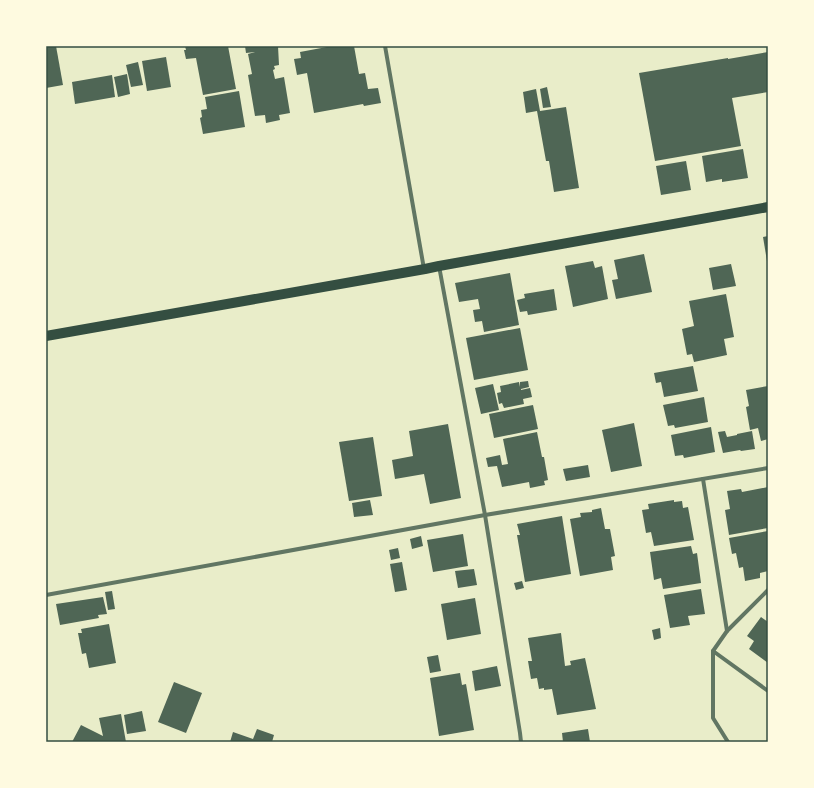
<svg xmlns="http://www.w3.org/2000/svg" width="814" height="788" viewBox="0 0 814 788" font-family="Cabin,sans-serif">
<style>
.building{fill:#4f6655}
.lines{fill:none;stroke-linecap:round;stroke-linejoin:round}
.minor{stroke:#617663;stroke-width:4}
.primary{stroke:#344e41;stroke-width:10}
.neatline{fill:none;stroke:#344e41;stroke-width:1.5}
</style>
<rect width="100%" height="100%" fill="#e9edc9"/>
<!-- building -->
<g class="building">
<polygon points="46,46 56,46 63,85 46,88"/>
<polygon points="185,46 228,46 236,89 203,95 196,58 186,59 184,50 186,50"/>
<polygon points="245,46 278,46 279,65 274,66 275,69 273,70 275,79 284,77 290,113 279,115 280,120 266,123 265,115 255,116 248,75 252,74 248,54 255,52 246,53"/>
<polygon points="332,46 354,46 359,74 365,73 368,89 378,88 381,103 364,106 363,104 314,113 307,73 297,75 294,59 301,58 300,52"/>
<polygon points="768,52 768,92 732,98 741,146 655,161 639,73 728,58 728,59"/>
<polygon points="166,57 171,87 147,91 142,61"/>
<polygon points="138,62 143,85 131,87 126,65"/>
<polygon points="127,74 130,94 118,97 114,77"/>
<polygon points="112,75 115,97 75,104 72,82"/>
<polygon points="547,87 551,107 543,108 540,89"/>
<polygon points="536,89 540,111 566,107 579,188 554,192 549,161 546,161 537,111 526,113 523,92"/>
<polygon points="239,91 245,127 203,134 200,118 202,117 201,110 207,109 205,97"/>
<polygon points="743,149 748,178 722,182 722,179 706,182 702,156"/>
<polygon points="686,161 691,190 661,195 656,166"/>
<polygon points="768,236 768,261 767,261 763,237"/>
<polygon points="644,254 652,292 616,299 612,280 618,279 614,260"/>
<polygon points="593,261 595,268 602,266 608,299 573,307 565,266"/>
<polygon points="731,264 736,286 713,290 709,268"/>
<polygon points="510,273 519,325 484,332 482,321 475,322 473,310 480,309 478,299 459,302 455,283"/>
<polygon points="554,289 557,310 528,315 527,311 520,312 517,300 525,298 524,294"/>
<polygon points="726,294 734,337 724,339 727,355 694,362 692,354 687,355 682,329 694,326 689,301"/>
<polygon points="520,328 528,370 474,380 466,338"/>
<polygon points="693,366 698,391 664,397 661,382 656,383 654,373"/>
<polygon points="528,381 529,387 521,389 521,390 530,388 532,397 523,399 524,404 504,408 502,403 499,404 497,393 501,392 500,386 519,382 520,387 520,382"/>
<polygon points="493,384 499,410 481,414 475,388"/>
<polygon points="768,386 768,439 761,441 758,428 750,430 746,407 749,406 746,390"/>
<polygon points="704,397 708,422 675,428 674,425 668,426 663,405"/>
<polygon points="533,405 538,429 494,438 489,414"/>
<polygon points="634,423 642,466 611,472 602,430"/>
<polygon points="448,424 461,498 430,504 424,474 395,479 392,460 413,456 409,431"/>
<polygon points="711,427 715,452 684,458 683,455 675,456 671,435"/>
<polygon points="725,431 727,437 737,435 737,434 752,431 755,449 741,451 740,450 723,453 718,432"/>
<polygon points="537,432 542,457 544,457 548,480 544,481 545,485 530,488 529,482 502,487 497,466 488,467 486,458 500,455 502,465 508,464 503,439"/>
<polygon points="373,437 382,496 349,501 339,442"/>
<polygon points="588,465 590,477 566,481 563,469"/>
<polygon points="768,487 768,528 729,535 725,510 730,509 727,491 741,489 742,492"/>
<polygon points="370,500 373,515 354,517 352,503"/>
<polygon points="674,500 674,502 682,501 683,508 688,507 694,540 654,546 651,532 646,533 642,510 649,509 648,504"/>
<polygon points="601,508 605,529 610,529 615,556 611,557 613,570 580,576 570,519 581,517 580,513 592,512 592,510"/>
<polygon points="562,516 571,574 525,582 517,535 520,535 517,524"/>
<polygon points="768,531 768,571 760,573 760,578 745,581 743,567 739,568 736,553 732,554 729,538"/>
<polygon points="463,534 468,566 433,572 427,540"/>
<polygon points="421,536 423,546 412,549 410,539"/>
<polygon points="691,546 693,554 697,553 701,583 663,589 661,578 654,580 650,552"/>
<polygon points="398,548 400,558 391,560 389,550"/>
<polygon points="402,562 407,590 395,592 390,564"/>
<polygon points="474,569 477,585 458,588 455,571"/>
<polygon points="522,581 524,588 516,590 514,583"/>
<polygon points="701,589 705,614 688,616 690,625 670,628 664,595"/>
<polygon points="112,591 115,609 108,610 105,592"/>
<polygon points="103,597 107,614 98,615 99,618 60,625 56,604"/>
<polygon points="475,598 481,634 447,640 441,604"/>
<polygon points="761,617 768,622 768,663 749,649 754,641 747,636"/>
<polygon points="109,624 116,663 89,668 86,653 82,654 78,633 82,633 81,629"/>
<polygon points="660,628 661,638 654,640 652,630"/>
<polygon points="561,633 565,666 571,665 570,661 585,658 596,709 557,715 552,689 544,690 544,688 539,689 537,678 531,679 528,661 532,661 528,638"/>
<polygon points="438,655 441,671 430,673 427,657"/>
<polygon points="497,666 501,686 475,691 472,671"/>
<polygon points="460,673 462,685 466,684 474,730 439,736 430,678"/>
<polygon points="174,682 202,693 186,733 158,722"/>
<polygon points="142,711 146,731 127,734 124,715"/>
<polygon points="121,714 126,742 72,742 81,725 103,736 99,718"/>
<polygon points="257,729 274,735 272,742 230,742 233,732 253,739"/>
<polygon points="588,729 590,742 563,742 562,733"/>
</g>
<g class="lines">
<!-- minor -->
<g class="minor">
<polyline points="385,46 424,269"/>
<polyline points="439,266 485,515 520,733 521,742"/>
<polyline points="703,479 727,631"/>
<polyline points="46,595 485,515 768,468"/>
<polyline points="713,651 768,691"/>
<polyline points="728,742 713,718 713,651 727,631 768,590"/>
</g>
<!-- primary -->
<polyline class="primary" points="46,336 425,269 439,266 768,207"/>
</g>
<!-- border -->
<rect width="814" height="788" fill="none" stroke="#fefae0" stroke-width="94"/>
<rect x="47" y="47" width="720" height="694" class="neatline"/>
</svg>
